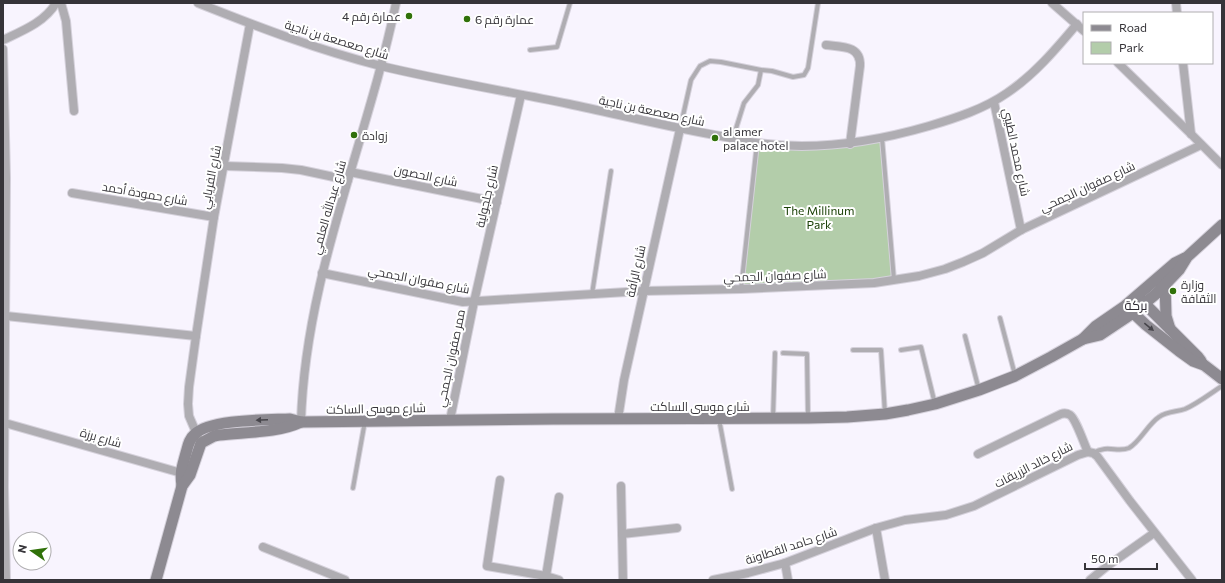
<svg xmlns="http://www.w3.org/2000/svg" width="1225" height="583" viewBox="0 0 1225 583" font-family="Commissioner,Cairo,sans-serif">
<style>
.green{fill:#b3cdaa}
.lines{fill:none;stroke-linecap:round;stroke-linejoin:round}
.lane-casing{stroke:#d5d1db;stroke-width:6}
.street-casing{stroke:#d5d1db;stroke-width:10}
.secondary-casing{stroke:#d5d1db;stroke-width:13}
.lane{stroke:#afadb2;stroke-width:4}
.street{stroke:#afadb2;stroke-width:8}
.secondary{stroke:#8d8a91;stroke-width:11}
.oneway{fill:#47454b}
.poi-dot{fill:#307109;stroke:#fff;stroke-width:1.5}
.labels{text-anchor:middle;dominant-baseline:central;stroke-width:4;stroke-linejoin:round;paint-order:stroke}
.poi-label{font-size:12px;fill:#363439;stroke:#fff;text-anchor:start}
.street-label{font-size:12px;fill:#363439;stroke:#fff}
.park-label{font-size:12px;fill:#1a4006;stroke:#fff}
.neighbourhood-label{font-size:13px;fill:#2f2b34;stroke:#fff}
</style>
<rect width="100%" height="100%" fill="#f8f4fe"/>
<!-- green -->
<polygon class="green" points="882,138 894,280 741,289 757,143 775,144"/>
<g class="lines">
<!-- lane casing -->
<g class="lane-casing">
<g id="lane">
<polyline points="530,50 557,47 570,3"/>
<polyline points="680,129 691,80 700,66 710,61 721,62 761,70 772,71 793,77 804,75 808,68 818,3"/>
<polyline points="733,138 744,103 758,85 761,70"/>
<polyline points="882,138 894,280"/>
<polyline points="741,289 757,143"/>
<polyline points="592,294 611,171"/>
<polyline points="1000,318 1015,375"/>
<polyline points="965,336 979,390"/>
<polyline points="853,350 881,350 885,414"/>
<polyline points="901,350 921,347 935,404"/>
<polyline points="783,353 807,354 808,418"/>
<polyline points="773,418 775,353"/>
<polyline points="719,419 732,489"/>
<path d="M1093,453C1108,444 1117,453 1129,448C1140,442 1148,424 1159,417C1167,411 1177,412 1185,409C1197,404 1211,393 1222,386"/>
<polyline points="353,488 365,421"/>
</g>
</g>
<!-- street casing -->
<g class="street-casing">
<g id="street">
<polyline points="61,3 66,21 74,111"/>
<path d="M198,3C258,27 318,50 381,66C443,81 507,91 569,104C621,115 673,128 726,137C736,139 747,142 758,143C816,151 874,142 929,126C956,118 984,109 1007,93C1034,75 1056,49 1077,24"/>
<polyline points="1052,3 1084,31"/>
<polyline points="1176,3 1177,13"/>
<path d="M3,40C22,31 45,22 56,3"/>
<path d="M826,45C841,47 861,45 860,66L850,144"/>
<polyline points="3,49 6,178 4,487 6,580"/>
<polyline points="1118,63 1191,134 1222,165"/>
<polyline points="1183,63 1191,134"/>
<polyline points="994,102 1021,230"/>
<polyline points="224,166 282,168 301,170 348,180"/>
<polyline points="350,172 497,202"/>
<polyline points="72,193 214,217"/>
<polyline points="322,273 463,302 643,291 741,289 874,283 919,276 945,269 963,262 983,253 1021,230 1201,145"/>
<polyline points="6,316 196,336"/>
<polyline points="618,419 624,380 680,129"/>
<polyline points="450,420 474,302 521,95"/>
<path d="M301,422C305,277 367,143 396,3"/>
<polyline points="5,423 185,474"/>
<polyline points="198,437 189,416 188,404 189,387 196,336 214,217 250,24"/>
<path d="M978,454L1061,414C1064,413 1067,413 1070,415C1076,419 1084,444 1088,452"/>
<polyline points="500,480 487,566 546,576 559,580"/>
<polyline points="621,486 623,580"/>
<polyline points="876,528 885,580"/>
<polyline points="622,534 677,528"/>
<polyline points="263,547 345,580"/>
<polyline points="785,563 788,580"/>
<polyline points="546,576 559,497"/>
<polyline points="713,580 748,573 785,563 876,528 905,520 946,515 974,506 1078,455 1088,452 1093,453 1097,456 1130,501 1192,580"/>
<polyline points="1090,580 1106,567 1154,533"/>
</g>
</g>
<!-- secondary casing -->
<g class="secondary-casing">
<g id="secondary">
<polyline points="1165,283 1166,316 1170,329"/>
<polyline points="1140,299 1198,357 1201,361"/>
<polyline points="1129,309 1146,325 1179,351 1193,361 1204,365 1222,379"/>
<polyline points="1083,339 1096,326 1125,306 1175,263 1185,258"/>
<path d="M182,486C180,471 182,468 186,453C188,446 189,439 195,434C210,419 268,420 290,419L301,422L553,419L808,418L847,417L885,414L908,410L935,404L979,390L1015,376L1051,357L1083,339L1100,335L1133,313L1157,293L1179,270L1187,257L1222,225"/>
<path d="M156,580L182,486L190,475L201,443L214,436L219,435C245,432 278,433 301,422"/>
</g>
</g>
<!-- lane -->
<use href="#lane" class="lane"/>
<!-- street -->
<use href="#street" class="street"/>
<!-- secondary -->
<use href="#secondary" class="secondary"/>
</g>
<!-- one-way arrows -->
<defs><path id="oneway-solid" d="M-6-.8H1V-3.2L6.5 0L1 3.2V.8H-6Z"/></defs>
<g class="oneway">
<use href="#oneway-solid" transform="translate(1149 327) rotate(39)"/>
<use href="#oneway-solid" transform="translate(262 420) rotate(177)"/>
</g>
<!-- markers -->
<g class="poi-dot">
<circle cx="409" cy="16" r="4"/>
<circle cx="467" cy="19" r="4"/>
<circle cx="354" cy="135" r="4"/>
<circle cx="715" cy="138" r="4"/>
<circle cx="1173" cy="291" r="4"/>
</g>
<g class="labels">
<!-- poi labels -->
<g class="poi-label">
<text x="401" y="16" text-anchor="end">عمارة رقم 4</text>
<text x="475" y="19">عمارة رقم 6</text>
<text x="723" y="131">al amer<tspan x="723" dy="14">palace hotel</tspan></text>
<text x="362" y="135">زوادة</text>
<text x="1181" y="284">وزارة<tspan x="1181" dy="14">الثقافة</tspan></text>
</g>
<!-- street labels -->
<g class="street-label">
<text transform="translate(337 39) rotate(17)">شارع صعصعة بن ناجية</text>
<text transform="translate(652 110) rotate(12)">شارع صعصعة بن ناجية</text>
<text transform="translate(1017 152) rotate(78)">شارع محمد الطيبي</text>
<text transform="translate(426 175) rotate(12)">شارع الحصون</text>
<text transform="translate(210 177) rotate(-79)">شارع الفريابي</text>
<text transform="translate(1087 186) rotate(-25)">شارع صفوان الجمحي</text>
<text transform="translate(145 193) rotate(10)">شارع حمودة أحمد</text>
<text transform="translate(486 196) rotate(-77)">شارع جلجولية</text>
<text transform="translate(328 207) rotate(-74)">شارع عبدالله العلمي</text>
<text transform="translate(635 271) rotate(-77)">شارع الرأفة</text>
<text transform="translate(775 275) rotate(-2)">شارع صفوان الجمحي</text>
<text transform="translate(419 279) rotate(11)">شارع صفوان الجمحي</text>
<text transform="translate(450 358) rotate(-78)">ممر صفوان الجمحي</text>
<text x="700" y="406">شارع موسى الساكت</text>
<text transform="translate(376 408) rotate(-1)">شارع موسى الساكت</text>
<text transform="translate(101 437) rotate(16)">شارع برزة</text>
<text transform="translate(1033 464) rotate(-27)">شارع خالد الزريقات</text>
<text transform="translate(791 545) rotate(-18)">شارع حامد القطاونة</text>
</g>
<!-- park labels -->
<g class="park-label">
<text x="819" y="210">The Millinum<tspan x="819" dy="14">Park</tspan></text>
</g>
<!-- neighbourhood labels -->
<g class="neighbourhood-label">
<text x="1136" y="305">بركة</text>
</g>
</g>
<!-- border -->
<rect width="1225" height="583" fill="none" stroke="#363439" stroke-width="8"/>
<!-- legend -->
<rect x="1083" y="12" width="130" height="52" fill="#ffffff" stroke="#afaeb0"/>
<rect x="1091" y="25" width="20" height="6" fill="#8d8a91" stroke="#afaeb0"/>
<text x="1119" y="32" font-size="12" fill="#363439">Road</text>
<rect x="1091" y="42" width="20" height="12" fill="#b3cdaa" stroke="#afaeb0"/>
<text x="1119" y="52" font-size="12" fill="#363439">Park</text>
<!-- north arrow -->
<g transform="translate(32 551) rotate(283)"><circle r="19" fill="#ffffff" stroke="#afaeb0"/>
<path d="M0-3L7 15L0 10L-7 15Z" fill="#307109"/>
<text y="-6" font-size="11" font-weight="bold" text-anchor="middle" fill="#363439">N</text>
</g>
<!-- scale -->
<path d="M1085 563v6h72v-6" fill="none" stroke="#363439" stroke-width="2"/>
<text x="1091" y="563" font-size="12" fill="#363439" stroke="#ffffff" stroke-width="3" paint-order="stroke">50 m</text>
</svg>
